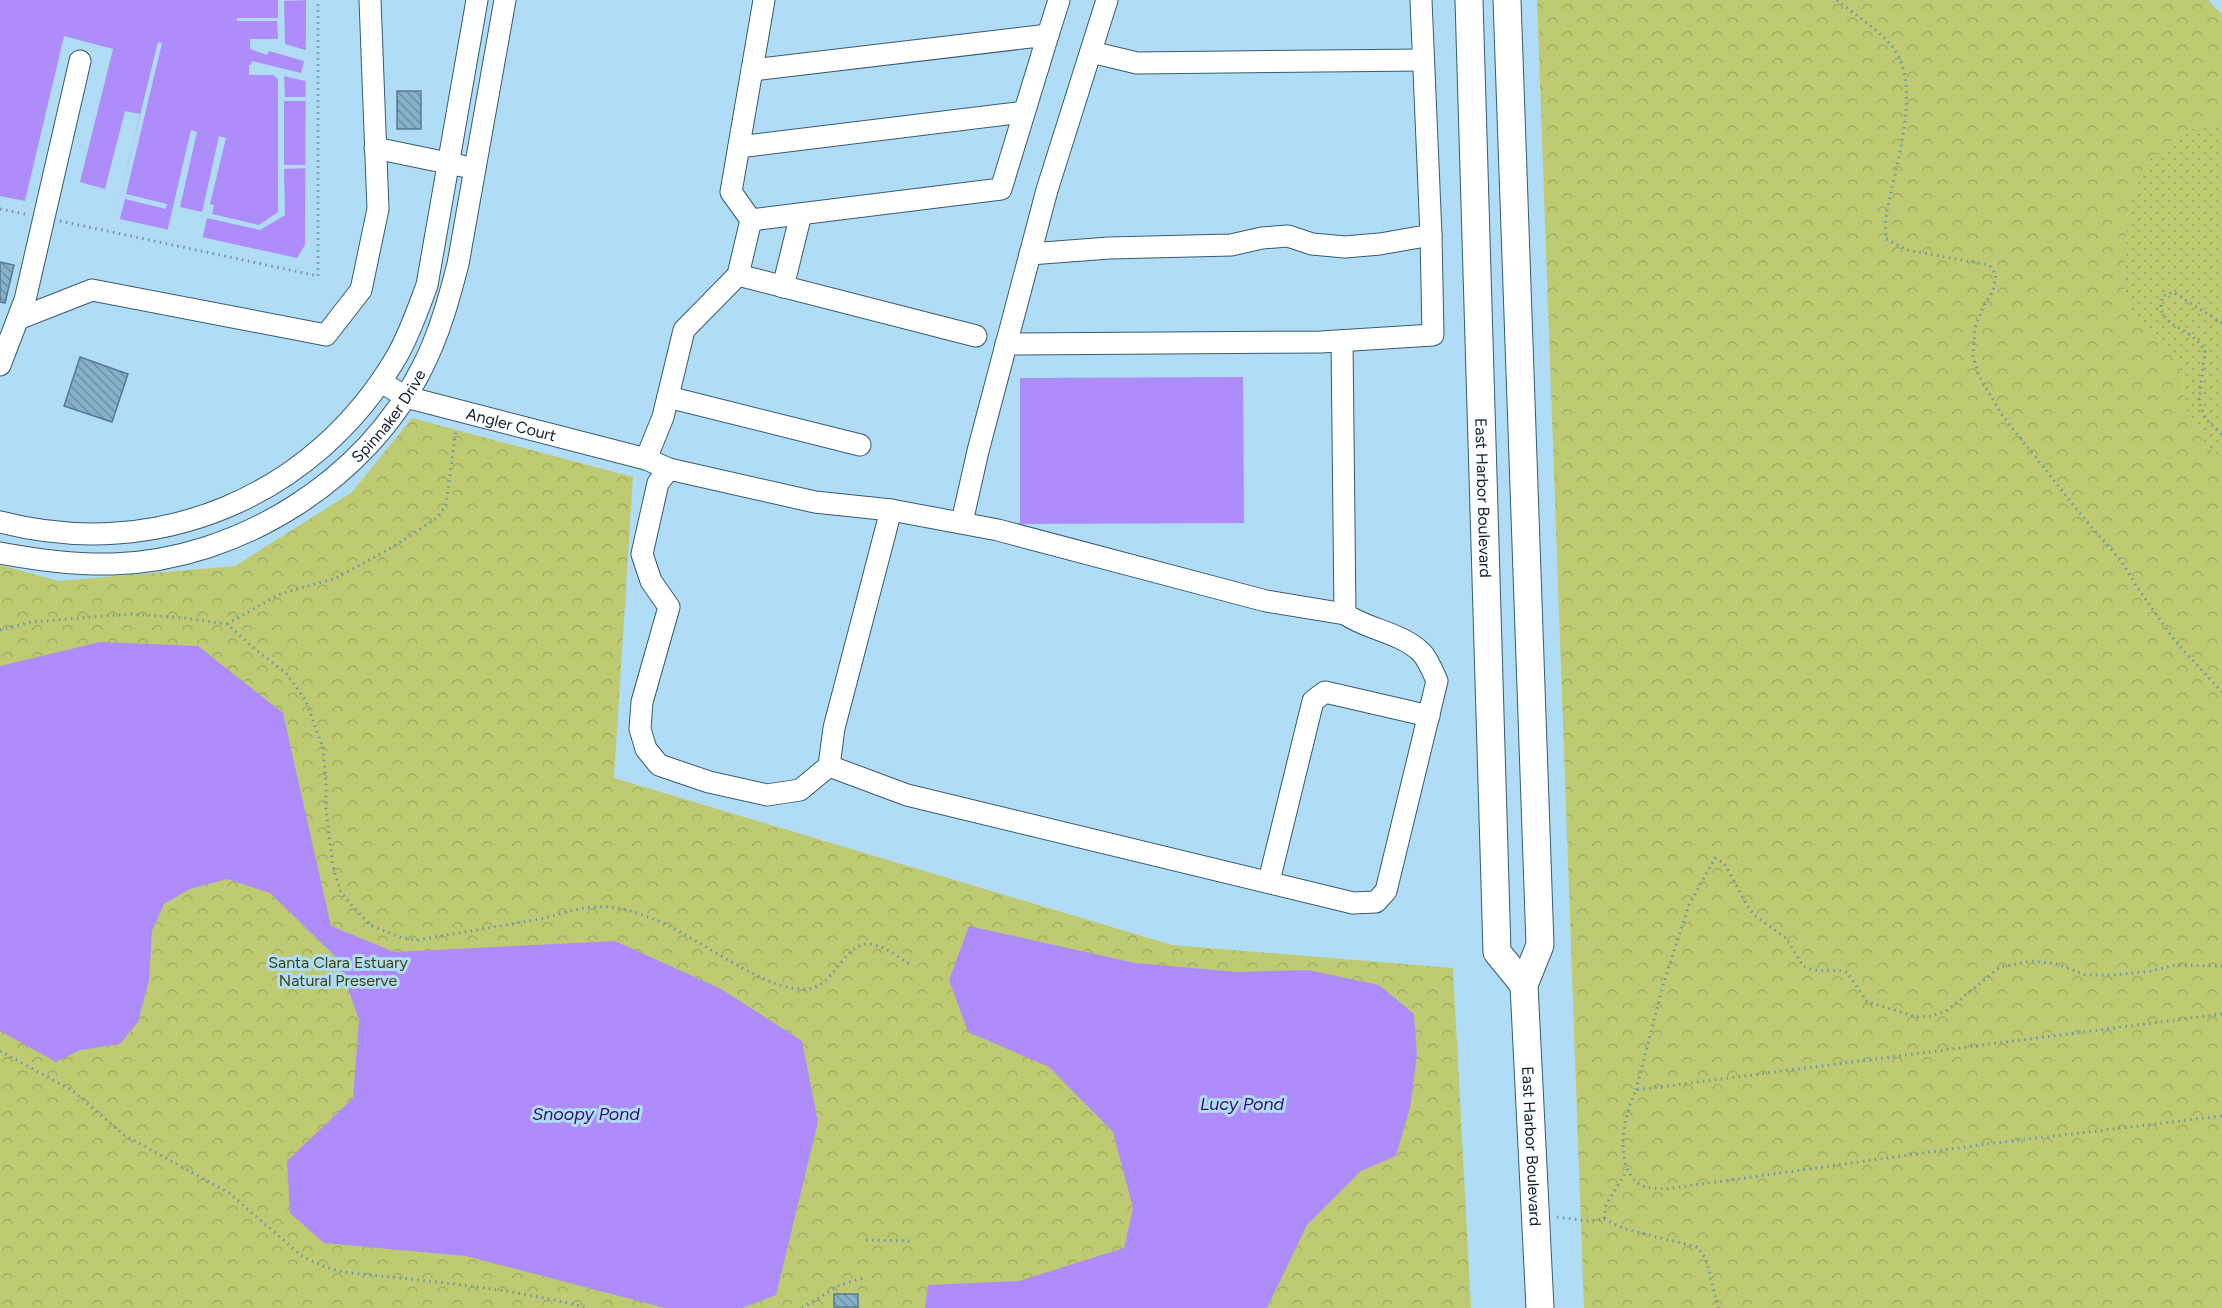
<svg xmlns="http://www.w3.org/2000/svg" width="2222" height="1308" viewBox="0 0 2222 1308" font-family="Figtree,sans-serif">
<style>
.grass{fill:url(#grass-dots)}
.park{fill:url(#park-crowns)}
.water{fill:#ae8dfa}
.pier{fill:#b1dcf6}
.building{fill:url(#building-back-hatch);stroke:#547c94;stroke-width:1.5}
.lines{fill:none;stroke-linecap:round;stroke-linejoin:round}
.minor-casing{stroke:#355c73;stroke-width:23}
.major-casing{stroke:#355c73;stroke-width:29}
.path{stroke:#7494a8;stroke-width:3;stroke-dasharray:1.5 4.5;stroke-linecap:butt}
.minor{stroke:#fff;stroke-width:21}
.major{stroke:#fff;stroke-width:27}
.labels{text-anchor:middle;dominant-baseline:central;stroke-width:6;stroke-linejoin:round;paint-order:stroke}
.street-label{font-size:16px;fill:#0e1e28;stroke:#b1dcf6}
.park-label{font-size:16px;fill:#3d430c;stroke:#b1dcf6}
.water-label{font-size:18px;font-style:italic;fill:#380c6e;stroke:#b1dcf6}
</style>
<defs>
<pattern id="grass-dots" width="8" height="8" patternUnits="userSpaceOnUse" patternTransform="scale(1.5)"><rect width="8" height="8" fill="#becb72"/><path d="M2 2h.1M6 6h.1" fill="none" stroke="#a2ae63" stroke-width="1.8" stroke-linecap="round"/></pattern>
<pattern id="park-crowns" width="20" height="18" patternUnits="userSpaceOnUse" patternTransform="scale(1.5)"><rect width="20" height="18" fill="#becb72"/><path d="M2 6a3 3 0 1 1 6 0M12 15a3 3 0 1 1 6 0" fill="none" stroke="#a2ae63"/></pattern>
<pattern id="building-back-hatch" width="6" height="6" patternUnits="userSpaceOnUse" patternTransform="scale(1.5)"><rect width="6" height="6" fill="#87b1ca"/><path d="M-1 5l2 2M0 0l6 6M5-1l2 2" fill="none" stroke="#6d8fa4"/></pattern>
</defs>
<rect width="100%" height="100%" fill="#b1dcf6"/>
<!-- grass -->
<polygon class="grass" points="2222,114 2222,461 2205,443 2184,406 2183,369 2162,340 2132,312 2124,289 2128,208 2147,161 2185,131 2211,124"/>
<!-- park -->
<g class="park">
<polygon points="1537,0 2208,0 2222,15 2222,114 2211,124 2185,131 2147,161 2128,208 2124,289 2132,312 2162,340 2183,369 2184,406 2205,443 2222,461 2222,1308 1584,1308"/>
<polygon points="412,418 633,477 614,778 1172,945 1453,968 1471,1308 0,1308 0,565 59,581 235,566 352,492"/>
</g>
<!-- water -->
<g class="water">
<polygon points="0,0 306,0 305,245 297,258 115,218 140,114 125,111 105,189 80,182 113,49 64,36 25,201 0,196"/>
<polygon points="1243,377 1244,523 1020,524 1020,378"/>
<polygon points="100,642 198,646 283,713 331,926 394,952 615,941 721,989 802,1041 818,1122 776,1295 742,1308 665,1308 466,1256 324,1243 290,1213 287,1161 353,1098 359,1020 338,959 270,893 227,879 190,889 164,904 152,931 149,980 138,1022 120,1044 80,1050 56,1062 0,1031 0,666"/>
<polygon points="969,926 1135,963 1237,972 1308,970 1379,985 1414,1014 1417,1056 1410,1108 1396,1156 1361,1171 1307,1225 1267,1308 925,1308 928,1285 1019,1281 1124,1248 1133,1208 1113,1132 1049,1067 968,1032 949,980"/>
</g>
<!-- pier -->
<g class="pier">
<polygon points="234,0 309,0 284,1 285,44 309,51 309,82 284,76 285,97 309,97 309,101 284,101 284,165 309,165 309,168 284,169 285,215 260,230 207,218 202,240 167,232 191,130 197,132 180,207 202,212 219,136 226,138 210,204 214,205 212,214 259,225 278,212 278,79 273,75 249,75 249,65 251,65 252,61 301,73 304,61 269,51 267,55 250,49 250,39 278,39 277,21 237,21 237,18 278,18 278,0"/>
<polygon points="158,42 162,43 126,194 167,204 166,209 125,199 119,222 114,221"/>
</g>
<!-- building -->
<g class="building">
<rect x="397" y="91" width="24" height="38"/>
<polygon points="0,262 14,265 5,303 0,302"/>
<polygon points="80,357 128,374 112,422 64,406"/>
<rect x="834" y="1294" width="24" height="13"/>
</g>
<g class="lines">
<!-- minor casing -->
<g class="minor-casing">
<g id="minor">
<polyline points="1048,35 1059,0"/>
<polyline points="1091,52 1137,63 1423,60"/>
<polyline points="739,147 1024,112"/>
<polyline points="375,148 462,166"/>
<polyline points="751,220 1001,189 1048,35 752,70"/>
<polyline points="1030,254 1109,248 1231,245 1262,238 1288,236 1312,244 1345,247 1380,244 1431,235 1421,0"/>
<polyline points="738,275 976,336"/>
<polyline points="783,287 801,214"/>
<polyline points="18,319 92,290 326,335 361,290 378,209 370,0"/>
<polyline points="1006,344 1321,342 1433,335 1431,235"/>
<polyline points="0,365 25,300 80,61"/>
<path id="s1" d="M381,382L406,397L646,459L669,469L815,502L891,510L998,530L1266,601L1345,614"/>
<polyline points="668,397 860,445"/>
<polyline points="646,459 663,417 684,330 738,275 751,220 731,192 764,0"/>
<path d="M669,469L658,483L642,554L651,581L669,607L642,702L640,729L646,749L659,765L709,782L767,795L800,790L829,766L907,795L1353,903L1376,902L1386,891L1437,681C1433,672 1428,659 1421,652C1400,632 1368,630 1345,614L1342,341"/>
<path d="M0,522C158,563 315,496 397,356C410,333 418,309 427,285L477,0"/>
<polyline points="962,522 978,451 1047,190 1107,0"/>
<path id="s2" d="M0,553C38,560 74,565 113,564C239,560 366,480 422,368C439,335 449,299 458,264L505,0"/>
<polyline points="829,766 834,728 891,510"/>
<polyline points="1269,881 1313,701 1325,692 1429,716"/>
</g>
</g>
<!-- major casing -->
<g class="major-casing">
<g id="major">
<path id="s3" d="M1469,0L1497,952L1524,985"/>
<path id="s4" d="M1507,0L1540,945L1524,985L1540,1308"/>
</g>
</g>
<!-- path -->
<g class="path">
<path d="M1837,0C1854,14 1875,27 1890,44C1926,82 1893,171 1886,217C1885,224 1886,232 1886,239L1907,250L1989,265L1996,275L1993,291L1983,307L1975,328L1973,356L1979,376L2002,415L2083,517L2122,562L2137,587L2175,641L2222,692"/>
<polyline points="0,209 25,214"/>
<polyline points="60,221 318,276 318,0"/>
<path d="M2222,323L2173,292L2163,296C2154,323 2179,324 2195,339C2199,342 2202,347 2205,351L2199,401L2205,418L2222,435"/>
<polyline points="227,624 280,594 336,578 391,548 437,518 446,505 456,430"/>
<path d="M0,630L31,622L130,614L185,618L227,624L255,649L286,673L306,701L323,748L326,783V809L333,867L341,893L370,925L402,938L418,940C459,933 499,926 540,919C552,917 563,912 575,910C592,905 617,906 634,912C670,923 702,945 735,964C756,975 777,988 802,989C835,992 842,941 871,944C885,946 899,958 911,965"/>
<path d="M2222,1014L1636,1090C1624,1114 1613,1165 1639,1184C1646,1189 1658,1188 1666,1189L1987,1144L2222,1116"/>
<path d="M0,1051L73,1091L124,1135L229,1193L303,1257L323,1266L342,1272C425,1281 507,1287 588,1308"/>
<path d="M1636,1090L1663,985L1689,905L1715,858L1724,863L1748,907L1754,915L1786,938L1803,966C1818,974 1832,968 1847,972L1867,1002L1917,1017L1931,1016L1946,1011L2000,967L2032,961L2057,964L2086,975H2114L2151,971L2175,965L2222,966"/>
<polyline points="1557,1217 1588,1221 1604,1219 1606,1205 1627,1170"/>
<polyline points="1604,1219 1625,1229 1697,1247 1706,1259 1718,1308"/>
<polyline points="866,1240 912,1241"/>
<polyline points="802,1308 840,1285 866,1277"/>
</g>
<!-- minor -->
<use href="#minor" class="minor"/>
<!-- major -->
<use href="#major" class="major"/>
</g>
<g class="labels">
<!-- street labels -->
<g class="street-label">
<text stroke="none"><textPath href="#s2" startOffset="438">Spinnaker Drive</textPath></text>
<text stroke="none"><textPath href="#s1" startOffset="138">Angler Court</textPath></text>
<text stroke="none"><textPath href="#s3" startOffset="498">East Harbor Boulevard</textPath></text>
<text stroke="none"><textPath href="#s4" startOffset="1150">East Harbor Boulevard</textPath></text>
</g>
<!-- park labels -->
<g class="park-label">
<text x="338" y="962">Santa Clara Estuary<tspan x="338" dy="18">Natural Preserve</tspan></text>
</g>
<!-- water labels -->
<g class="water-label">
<text x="1242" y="1104">Lucy Pond</text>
<text x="586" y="1114">Snoopy Pond</text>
</g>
</g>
</svg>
